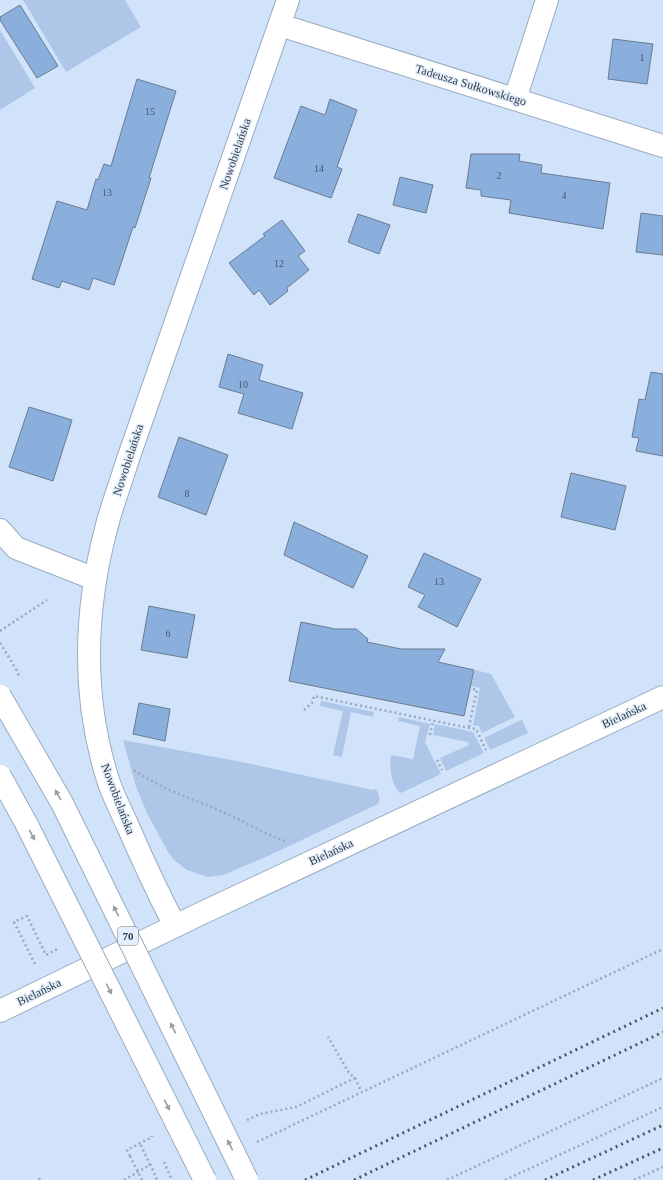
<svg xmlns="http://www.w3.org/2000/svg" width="663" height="1180" viewBox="0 0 663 1180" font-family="Georgia,serif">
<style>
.green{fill:#aec7e8}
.building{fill:#8aafdc;stroke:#6a7b90}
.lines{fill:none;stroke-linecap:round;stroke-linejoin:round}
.minor-casing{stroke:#99abc1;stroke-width:24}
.path{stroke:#99a9bb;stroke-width:2.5;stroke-dasharray:2 3;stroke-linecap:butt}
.minor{stroke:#fff;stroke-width:22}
.rail{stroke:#4d5762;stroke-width:3;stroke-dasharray:2 4;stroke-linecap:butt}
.major-bridge-casing{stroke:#99abc1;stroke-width:24;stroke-linecap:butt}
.path-bridge{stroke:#99a9bb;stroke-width:2.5;stroke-dasharray:2 3;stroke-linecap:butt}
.major-bridge{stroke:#fff;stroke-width:22}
.oneway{fill:#999da2}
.labels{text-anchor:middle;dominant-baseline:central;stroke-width:3;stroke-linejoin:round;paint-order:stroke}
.number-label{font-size:10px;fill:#49586a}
.shield{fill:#e4effe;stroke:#68717c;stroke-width:1}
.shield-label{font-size:11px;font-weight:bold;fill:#333b44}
.street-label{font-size:12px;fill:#333b44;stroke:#e4effe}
</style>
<rect width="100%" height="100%" fill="#d0e3fa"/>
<!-- green -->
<g class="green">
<polygon points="23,0 125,0 141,27 66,72"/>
<polygon points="0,30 35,88 0,110"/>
<polygon points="475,670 491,674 515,717 482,733 479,726 473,725 480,688 471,686"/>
<polygon points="321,701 374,712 373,717 351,712 342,757 333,755 343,711 320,706"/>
<path d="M399,717L430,724L425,742L441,774L401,793C391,788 389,765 391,755L413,759L420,726L398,721Z"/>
<polygon points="521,720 522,720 528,733 490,750 484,738"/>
<polygon points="435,724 473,732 484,753 446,771 440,758 469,745 468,742 433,735"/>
<path d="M123,740L237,761L373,790L376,789C379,794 381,799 378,804L268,856L223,875L208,877L187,870L174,860L168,852L148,815L136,787Z"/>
</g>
<!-- building -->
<g class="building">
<polygon points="20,5 58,66 37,78 0,20 0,17"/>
<polygon points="613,39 653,44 647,84 608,79"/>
<polygon points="137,79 176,91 149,178 151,178 135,228 133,227 114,285 93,278 89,290 62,281 59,288 32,279 57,201 87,210 96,179 98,180 104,164 111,166"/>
<polygon points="330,99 357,110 337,167 342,169 331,198 274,178 301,106 325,115"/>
<polygon points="471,154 520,154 519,161 542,165 541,173 610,183 603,229 509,213 511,200 481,196 481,190 466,188"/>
<polygon points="400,177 433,185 426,213 393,205"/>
<polygon points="641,213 663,216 663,255 636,252"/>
<polygon points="358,214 390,225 379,254 348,242"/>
<polygon points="282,220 305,251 298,256 309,270 287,288 288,291 270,305 259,290 254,295 229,263 265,236 263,234"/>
<polygon points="228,354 263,365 259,380 303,393 292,429 238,413 244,394 219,387"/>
<polygon points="651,372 663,374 663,456 636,451 639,438 632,437 639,399 645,400"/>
<polygon points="29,407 72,420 53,481 9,467"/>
<polygon points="179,437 228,455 206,515 158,497"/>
<polygon points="571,473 626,486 615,530 561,517"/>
<polygon points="294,522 368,556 353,588 284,555"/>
<polygon points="424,553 481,579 457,627 418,607 425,595 408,587"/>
<polygon points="149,606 195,615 187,658 141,650"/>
<polygon points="301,622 335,629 356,629 368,639 367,642 401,649 445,649 438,662 474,670 464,716 289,681"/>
<polygon points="139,703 170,709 165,741 133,734"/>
</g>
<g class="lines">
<!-- minor casing -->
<g class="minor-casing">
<g id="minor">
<polyline points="280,25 663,146"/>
<polyline points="515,99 547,0"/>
<polyline points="0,530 16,548 95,579"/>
<path d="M175,926C158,893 142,859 127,824C121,811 114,797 109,783C82,700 84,613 106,529C112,505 121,482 128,459L288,0"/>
<polyline points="0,1011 200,914 663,697"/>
</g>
</g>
<!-- path -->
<g class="path">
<polyline points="0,631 47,600"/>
<polyline points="0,643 16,669"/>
<polyline points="304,710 312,703 314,696 469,728 476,729 486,750"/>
<polyline points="469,727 477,690 470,688"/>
<polyline points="430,735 433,721"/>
<polyline points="437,760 442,770"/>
<path d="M134,770C162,790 194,799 225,813C246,822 266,835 288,842"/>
<polyline points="35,964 14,922 27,916 46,955 59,948"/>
<polyline points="355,1078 361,1091"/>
<polyline points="247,1120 260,1114 296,1107 355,1078 349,1073 328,1037"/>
<polyline points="257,1142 663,949"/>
<polyline points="130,1156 142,1180"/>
<polyline points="164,1162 172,1180"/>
<polyline points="150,1164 157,1180"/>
<polyline points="39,1178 40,1180"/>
<polyline points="124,1180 150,1165 140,1143"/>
<polyline points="447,1180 663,1078"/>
<polyline points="505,1180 663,1107"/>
<polyline points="634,1180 663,1167"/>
</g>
<!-- minor -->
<use href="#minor" class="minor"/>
<!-- rail -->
<g class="rail">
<polyline points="305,1180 663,1008"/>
<polyline points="354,1180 663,1032"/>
<polyline points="545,1180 663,1125"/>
<polyline points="593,1180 663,1148"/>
</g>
<!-- major-bridge casing -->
<g class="major-bridge-casing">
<g id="major-bridge">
<polyline points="0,696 62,803 247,1180"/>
<polyline points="0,776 26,823 205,1180"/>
</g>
</g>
<!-- path-bridge -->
<g class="path-bridge">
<polyline points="16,669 19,676"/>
<polyline points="130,1156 127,1150 152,1137 152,1136"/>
</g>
<!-- major-bridge -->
<use href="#major-bridge" class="major-bridge"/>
</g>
<!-- one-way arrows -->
<defs><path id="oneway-solid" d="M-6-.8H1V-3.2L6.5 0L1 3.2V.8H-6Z"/></defs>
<g class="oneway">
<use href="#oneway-solid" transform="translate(58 795) rotate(-120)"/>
<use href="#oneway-solid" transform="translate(32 835) rotate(63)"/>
<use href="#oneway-solid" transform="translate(116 911) rotate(-116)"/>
<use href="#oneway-solid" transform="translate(109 989) rotate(63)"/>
<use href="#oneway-solid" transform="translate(173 1028) rotate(-116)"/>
<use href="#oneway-solid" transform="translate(167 1105) rotate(63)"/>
<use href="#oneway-solid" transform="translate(230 1145) rotate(-116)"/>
</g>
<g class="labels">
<!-- number labels -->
<g class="number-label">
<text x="642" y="57">1</text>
<text x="150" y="111">15</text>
<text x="319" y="168">14</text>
<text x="499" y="175">2</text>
<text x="107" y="192">13</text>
<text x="564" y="195">4</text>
<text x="279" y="263">12</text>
<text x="243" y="384">10</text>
<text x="187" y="493">8</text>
<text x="439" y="581">13</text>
<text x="168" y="633">6</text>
</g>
<!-- shield labels -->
<rect class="shield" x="118" y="927" width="20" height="18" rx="3"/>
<g class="shield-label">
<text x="128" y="936">70</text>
</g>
<!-- street labels -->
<g class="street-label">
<text transform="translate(471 85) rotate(17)">Tadeusza Sułkowskiego</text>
<text transform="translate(235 154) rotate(-71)">Nowobielańska</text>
<text transform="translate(128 460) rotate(-72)">Nowobielańska</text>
<text transform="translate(624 715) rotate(-25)">Bielańska</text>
<text transform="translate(118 799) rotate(69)">Nowobielańska</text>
<text transform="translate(331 852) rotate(-25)">Bielańska</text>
<text transform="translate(39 992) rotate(-26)">Bielańska</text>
</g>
</g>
</svg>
